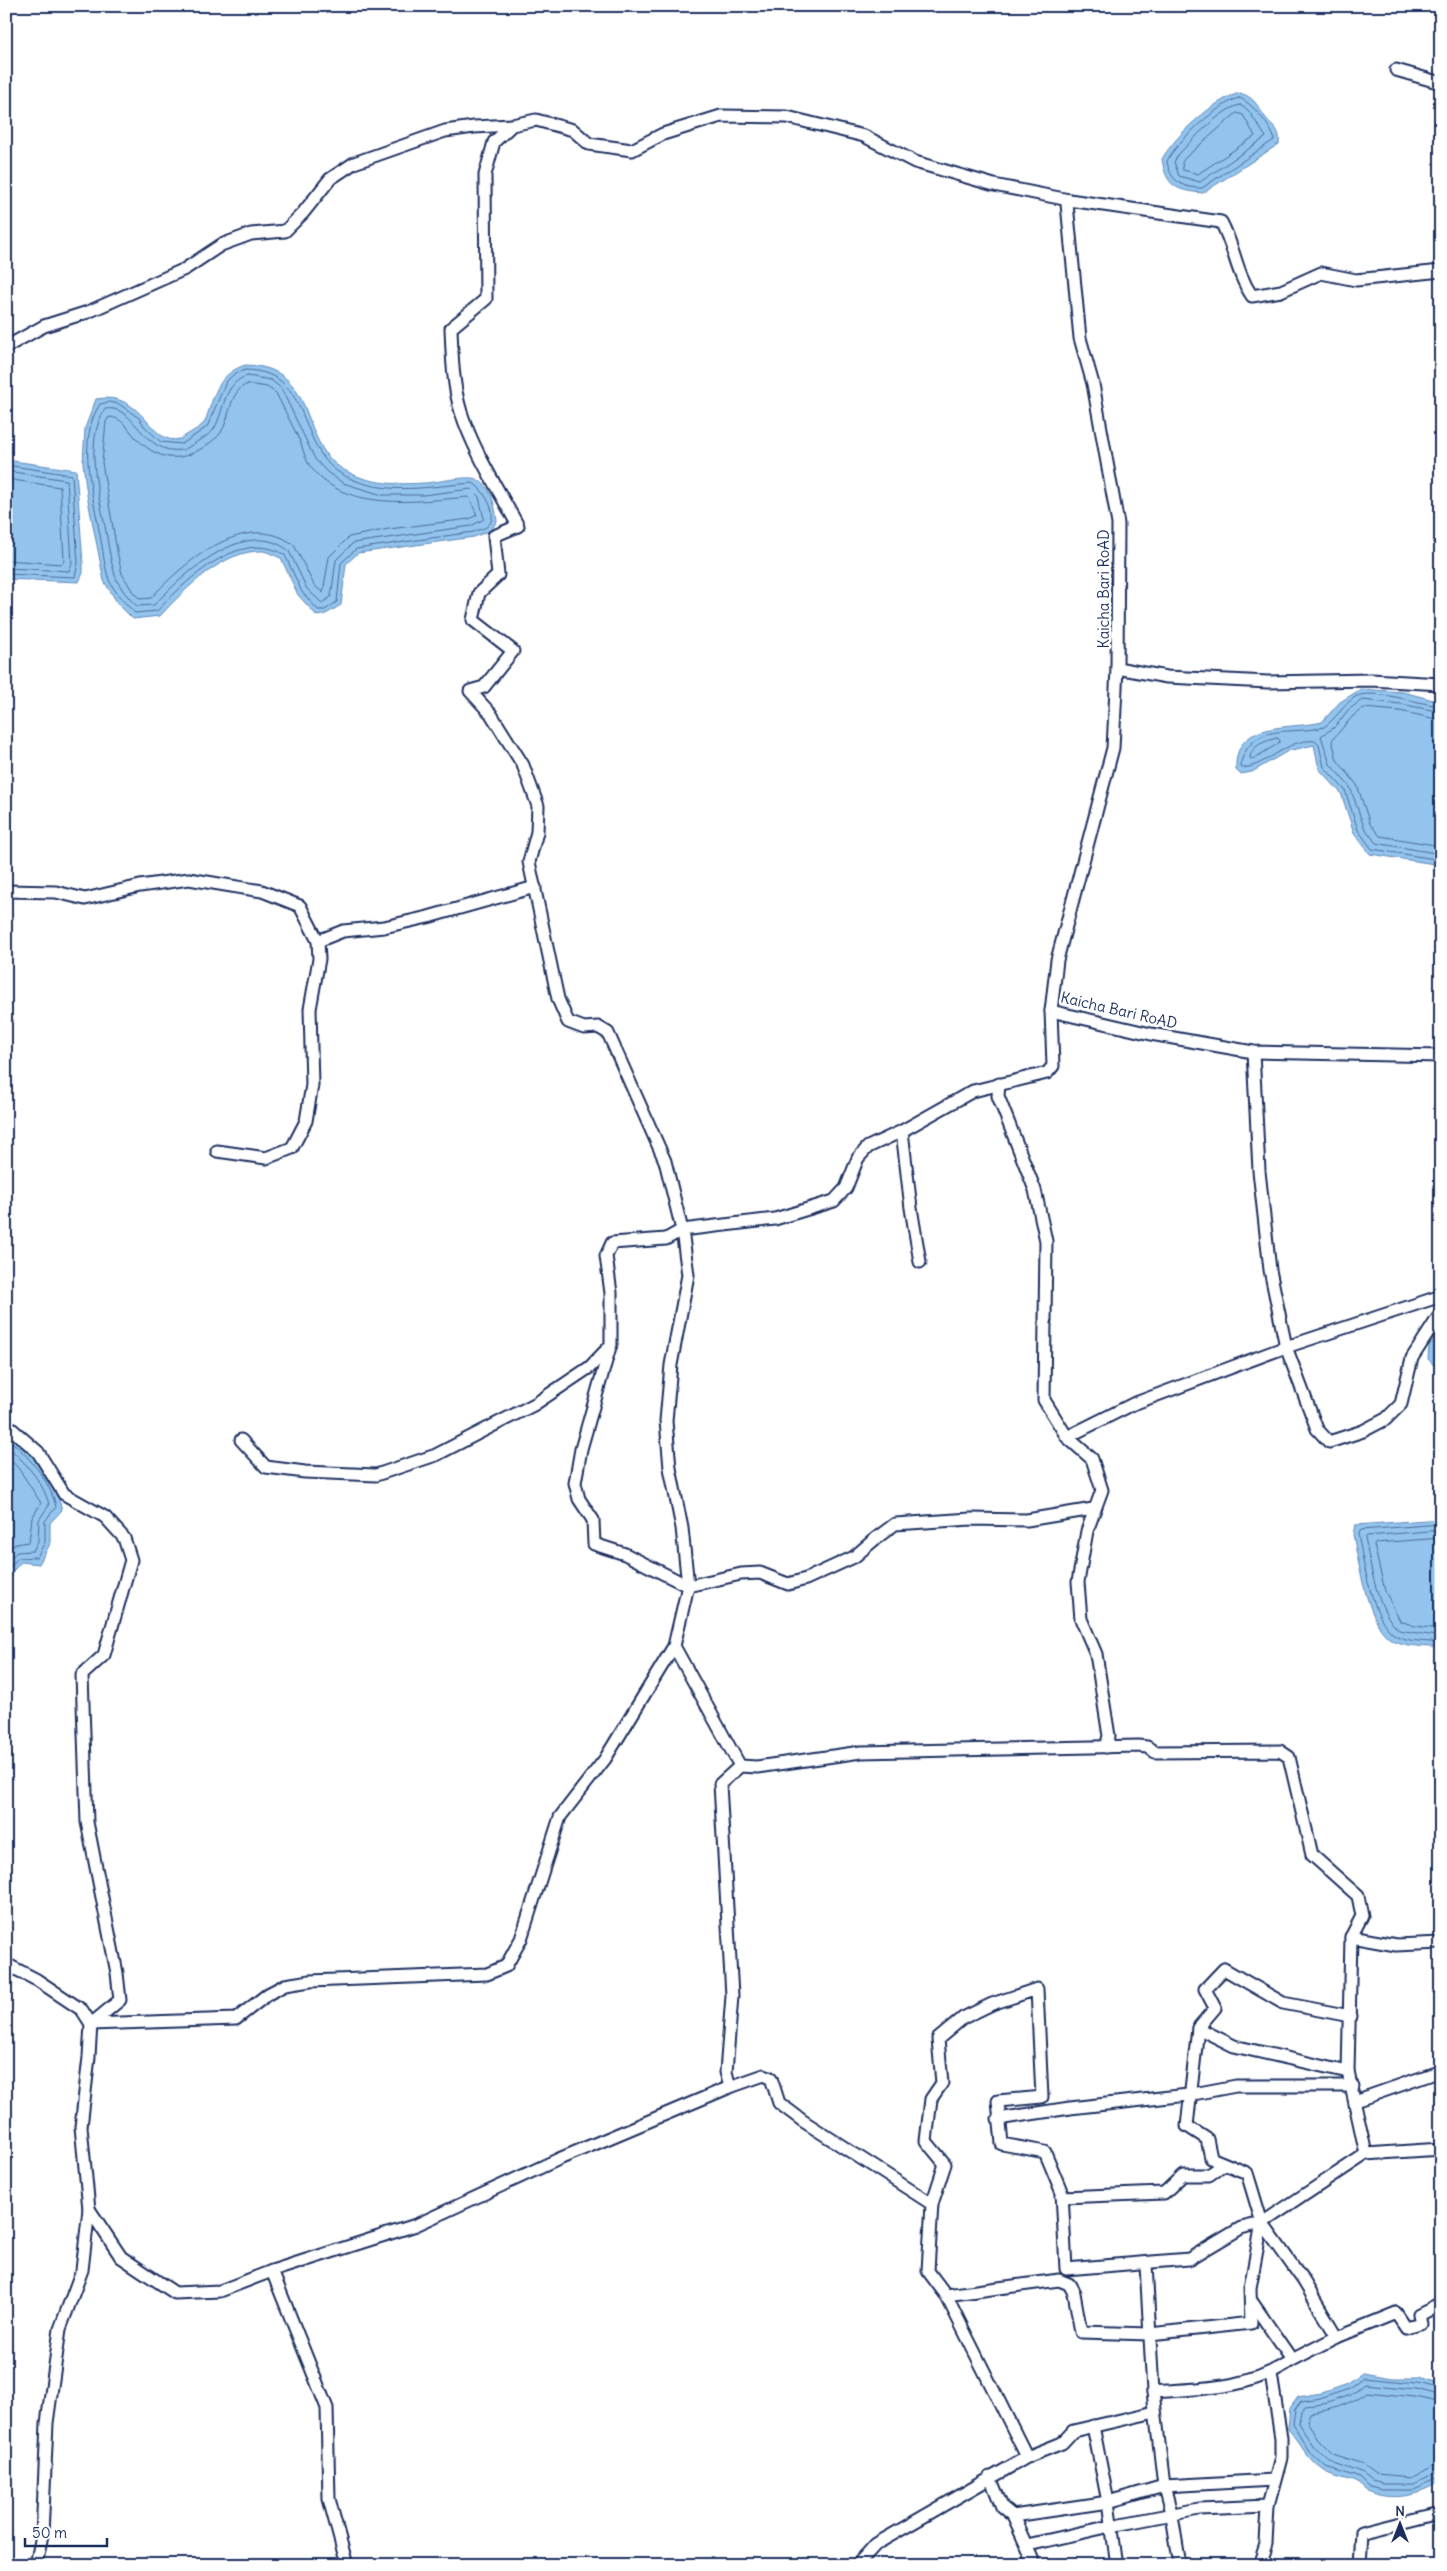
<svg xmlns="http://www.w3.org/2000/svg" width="1447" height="2571" viewBox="0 0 1447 2571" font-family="Delius,sans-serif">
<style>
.water{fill:#92c4ee;stroke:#6288b4}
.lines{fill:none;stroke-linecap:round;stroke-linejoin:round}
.shore{stroke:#4b6b98;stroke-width:1}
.minor-casing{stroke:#1b2f5e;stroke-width:15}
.minor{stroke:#fff;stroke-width:11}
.labels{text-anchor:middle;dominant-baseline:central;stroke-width:5;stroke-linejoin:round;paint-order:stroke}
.street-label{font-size:15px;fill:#1b2f5e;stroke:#fff}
</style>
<rect width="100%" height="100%" fill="#fff"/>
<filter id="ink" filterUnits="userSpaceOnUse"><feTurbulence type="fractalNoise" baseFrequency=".02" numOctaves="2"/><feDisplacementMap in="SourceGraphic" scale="10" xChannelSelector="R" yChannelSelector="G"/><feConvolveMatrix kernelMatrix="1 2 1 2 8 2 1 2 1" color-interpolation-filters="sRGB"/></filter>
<g filter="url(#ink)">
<!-- water -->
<g class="water">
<path d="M1240,93C1254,97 1257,105 1265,117C1273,127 1281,129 1279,144L1203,193C1176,191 1166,186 1162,159C1175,136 1214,99 1240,93Z"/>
<path d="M245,365C323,367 295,447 348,472C371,484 397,485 423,483C435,483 467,475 476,479C492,486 495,506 497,521L491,530L474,537L358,553L346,564L341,605L326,614L317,616L298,595L281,558C275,556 269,552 263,551C224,549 184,590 160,616L133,619L118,604L104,581L87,495L83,463L85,428L96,399C145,390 149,447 180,439C183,438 187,434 190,433C194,430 199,428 203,424C206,421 207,415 209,410C216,388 222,373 245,365Z"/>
<polygon points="6,460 76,470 83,563 83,573 79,582 6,579"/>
<path d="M1361,689L1403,692L1441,702V865L1370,854L1354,833L1341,793L1319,769L1314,745L1288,751L1252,772L1240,774L1236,770C1233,719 1291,730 1322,722L1340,702Z"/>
<polygon points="1437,1336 1441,1336 1441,1373 1428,1359 1429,1346"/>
<path d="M6,1431C32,1452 54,1477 62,1510L50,1523V1544L39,1564L21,1562L13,1571L6,1595Z"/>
<path d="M1441,1519V1648C1426,1646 1408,1647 1394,1641C1368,1630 1358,1559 1353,1534L1355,1525Z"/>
<path d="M1362,2373L1393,2378H1418L1441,2385V2482C1422,2496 1390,2502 1367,2491C1363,2489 1360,2484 1355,2482C1345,2478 1331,2477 1323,2470C1307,2459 1300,2443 1288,2429L1290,2408L1298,2397L1321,2393L1347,2384Z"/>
</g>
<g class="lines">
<!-- shore -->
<g class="shore">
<path d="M1239,98C1250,100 1275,131 1274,140L1202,188C1182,188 1170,181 1167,161C1176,142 1219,103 1239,98Z"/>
<path d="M1240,105L1248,110L1266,137L1200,182L1179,176L1174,162L1178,155C1191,141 1222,108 1240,105Z"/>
<polygon points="1237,113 1243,115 1255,136 1198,174 1183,170 1182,163 1184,159"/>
<path d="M246,370C316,372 294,450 345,476C386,497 430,486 473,483C483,489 500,514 488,526C484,529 477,530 473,532L356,549L341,563L337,602L325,610H318L302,592L285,555C240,527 186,581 157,611L135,613C125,603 115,593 109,580C104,566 103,549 100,535C93,494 76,441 100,404L109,402L119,404L139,418L145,427L161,442L182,444L207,427L226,382L234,374Z"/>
<path d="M247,376L271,380L281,388L315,459L327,472L343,483L382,495H423L471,489L479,497L484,519L471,526L353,543L336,560L331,597L322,603L307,589L289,551C246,515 183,575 154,605L137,606C128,598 119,587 115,575C110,560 108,542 105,526C98,491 84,442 105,409C135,403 142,456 182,450C187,449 191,445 195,443C201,439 210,435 214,429C225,410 223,383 247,376Z"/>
<path d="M248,384L267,387L276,393C284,409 292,425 300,441C303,448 304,456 308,463C341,514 419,501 469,497L477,515L469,519L389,529L349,537L329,557L323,593L314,585L294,545C246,508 182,564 151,598L140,599L133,592L122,574L117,551L102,463L106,422L109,417C122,417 128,429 135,437C163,466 187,462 216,438C232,425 226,391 248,384Z"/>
<polyline points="6,465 72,475 78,563 75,577 6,574"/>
<polyline points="6,471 67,480 72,563 69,571 6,568"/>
<polyline points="6,479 60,487 64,561 62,564 6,560"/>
<path d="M1441,706C1422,705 1371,687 1355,697C1343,705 1336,719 1324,727C1289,736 1253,720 1240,765L1242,768C1269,766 1286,738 1315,741L1319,745L1324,767L1345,790L1358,830L1372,849L1441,860"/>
<polyline points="1441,712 1401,704 1362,700 1348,710 1335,727 1321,736 1330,764 1350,787 1364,827 1376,843 1441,854"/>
<polyline points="1441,720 1400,711 1363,708 1353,716 1332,740 1337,760 1357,785 1370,824 1380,836 1441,846"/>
<path d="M1277,738L1280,740L1279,743L1253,759L1250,758C1251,745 1266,741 1277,738Z"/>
<path d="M6,1437C28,1455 50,1480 56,1507L45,1521V1542L37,1557L18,1558L9,1568L6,1576"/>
<path d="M6,1445C23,1460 44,1482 49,1505L39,1520L38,1541L33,1551L17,1552L6,1561"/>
<polyline points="6,1455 19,1469 41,1503 32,1518 29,1542 16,1544 6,1550"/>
<path d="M1441,1524L1361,1530L1358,1534C1363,1559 1372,1621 1395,1635C1406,1642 1427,1641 1441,1643"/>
<path d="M1441,1530L1367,1536L1365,1538C1370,1564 1378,1614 1399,1630L1441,1637"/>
<polyline points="1441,1538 1376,1543 1374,1545 1385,1591 1400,1621 1415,1626 1441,1629"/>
<polyline points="1441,2389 1417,2383 1363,2378 1349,2389 1322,2398 1301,2401 1295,2409 1293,2424 1309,2451 1326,2467 1360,2478 1369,2487 1382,2490 1414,2490 1441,2478"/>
<polyline points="1441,2396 1416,2389 1365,2384 1351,2395 1324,2404 1305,2406 1301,2411 1299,2423 1314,2447 1329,2461 1362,2473 1372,2481 1383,2484 1413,2484 1441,2472"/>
<path d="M1441,2403L1415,2397L1367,2392C1349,2405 1331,2410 1310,2413L1307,2421L1320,2442L1333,2455L1364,2465L1376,2474L1412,2477L1432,2466L1441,2465"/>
</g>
<!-- minor casing -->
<g class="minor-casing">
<g id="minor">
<polyline points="1396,70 1441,83"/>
<polyline points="1069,200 1067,204 1080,338 1093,384 1118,524 1117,668 1113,748 1057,960 1051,1011 1151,1034 1253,1052 1441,1056"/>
<polyline points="6,347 44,326 88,312 185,269 221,245 251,234 285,231 303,213 330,179 354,163 445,131 474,127 512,125"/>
<polyline points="1117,668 1167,677 1268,682 1371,680 1441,684"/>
<polyline points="6,891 56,892 85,899 140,886 189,879 262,891 300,906 318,941 319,959 310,1009 312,1085 306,1121 292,1148 266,1158 217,1151"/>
<polyline points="318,941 343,931 384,927 428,917 535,887"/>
<polyline points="1253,1052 1259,1171 1270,1270 1286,1347 1441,1296"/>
<polyline points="999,1084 998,1096 1035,1190 1046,1241 1044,1400 1067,1437 1092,1459 1102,1490 1087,1531 1078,1582 1081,1619 1096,1654 1109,1736 1106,1747"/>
<polyline points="902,1131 911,1208 920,1262"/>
<polyline points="610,1347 581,1449 575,1483 579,1499 593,1520 594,1544 625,1554 688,1586 741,1574 760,1573 788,1584 806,1579 854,1557 875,1539 895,1524 971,1519 1027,1520 1093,1509"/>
<polyline points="6,1424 38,1452 64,1494 105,1517 124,1538 131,1560 104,1655 82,1675 87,1822 117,1973 120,2000 91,2024"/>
<polyline points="1067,1437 1133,1404 1286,1347 1317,1429 1329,1442 1363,1431 1386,1419 1401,1404 1412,1358 1441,1313"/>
<polyline points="241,1440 266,1467 305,1472 376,1475 436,1455 535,1404 590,1367 611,1345 611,1293 606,1256 612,1243 666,1239 682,1230 775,1219 834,1201 846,1188 858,1158 868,1147 902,1131 973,1091 1047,1073 1053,1066 1051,1011"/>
<polyline points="674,1646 740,1766"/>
<polyline points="1351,1937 1396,1945 1441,1943"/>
<polyline points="6,1964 37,1980 82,2010 91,2024 89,2057 81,2127 89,2209 82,2270 60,2329 47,2423 42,2535 36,2565"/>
<path d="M91,2024L236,2019L268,1994L285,1985L310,1981L487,1974L506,1966L521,1939L560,1817L605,1759L674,1646L688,1586L682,1528L670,1468L666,1421L671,1365L688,1275L682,1230L665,1161L608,1033L598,1027L584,1028L568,1022L558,999L529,862L537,832L538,806L523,765L491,714L470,691L484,687L513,651L473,620L479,593L498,575L494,536L518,526C498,489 474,452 461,412C453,387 452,355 451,328L486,299L485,175L494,142L512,125L536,120L573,130L589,144L632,150L663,134L721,116L787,117L864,136L915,162L994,185L1069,200L1221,222C1234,245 1236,273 1252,296L1281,291L1321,273L1356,280L1441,271"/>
<polyline points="1198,2028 1234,2046 1348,2072"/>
<polyline points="1355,2101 1441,2071"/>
<polyline points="998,2119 1070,2108 1188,2095 1236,2086 1353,2086"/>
<polyline points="1366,2154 1441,2149"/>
<polyline points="1062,2197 1164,2193 1183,2175 1209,2175 1224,2164"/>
<polyline points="932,2204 945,2164 926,2141 931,2099 942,2083 938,2039 963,2018 992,2004 1037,1989 1042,2097 998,2101 1002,2144 1045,2152 1062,2193 1066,2269 1189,2259 1241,2228 1262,2223 1247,2173 1211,2158 1207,2139 1187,2126 1198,2028 1215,2008 1205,1989 1224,1969 1283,2003 1350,2016"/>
<polyline points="89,2209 121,2257 175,2293 220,2291 272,2271 416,2225 559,2159 730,2087"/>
<polyline points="1262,2223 1303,2280 1337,2337"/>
<polyline points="1146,2264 1153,2392"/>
<polyline points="272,2271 327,2408 329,2499 347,2565"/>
<polyline points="1292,2360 1337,2337 1396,2313 1406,2328 1421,2324 1419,2315 1441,2304"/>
<polyline points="1093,2426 1108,2502 1117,2565"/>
<polyline points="1027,2457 1062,2443 1073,2431 1155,2412"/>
<polyline points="990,2477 1002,2507 1013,2516 1108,2502 1164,2486 1274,2480"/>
<polyline points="1013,2516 1035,2565"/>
<polyline points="1027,2545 1111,2526 1199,2509 1268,2506"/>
<polyline points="857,2565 876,2544 1027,2457 946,2295 928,2271 932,2204 803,2121 779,2103 771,2078 764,2075 730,2087 726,2072 732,1996 720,1784 740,1766 757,1767 861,1752 1138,1746 1147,1747 1155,1752 1280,1751 1289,1757 1312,1855 1358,1896 1362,1916 1351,1937 1348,2072 1366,2154 1262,2223 1250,2288 1251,2323 1150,2334 1081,2332 1074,2293 1069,2284 1059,2280 946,2295"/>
<path d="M1180,2565L1172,2516L1164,2486L1153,2392C1204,2388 1248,2390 1292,2360L1252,2302"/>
<polyline points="1259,2565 1266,2544 1268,2506 1281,2458 1281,2438 1271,2374"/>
<polyline points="1360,2565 1362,2532 1441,2512"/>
</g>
</g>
<!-- minor -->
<use href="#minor" class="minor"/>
</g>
</g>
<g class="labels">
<!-- street labels -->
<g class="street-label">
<text transform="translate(1103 589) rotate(-90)">Kaicha Bari RoAD</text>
<text transform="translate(1119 1010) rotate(13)">Kaicha Bari RoAD</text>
</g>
</g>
<!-- margin -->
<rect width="1447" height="2571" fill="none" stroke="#fff" stroke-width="25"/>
<rect x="12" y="12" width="1422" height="2546" fill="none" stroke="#1b2f5e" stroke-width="2" filter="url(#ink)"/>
<!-- north arrow -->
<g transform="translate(1400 2524)" stroke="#ffffff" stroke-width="4" paint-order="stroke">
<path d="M0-4L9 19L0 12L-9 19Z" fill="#1b2f5e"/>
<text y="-8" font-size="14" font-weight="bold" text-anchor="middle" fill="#1b2f5e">N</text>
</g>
<!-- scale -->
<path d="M25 2538v8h82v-8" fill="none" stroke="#1b2f5e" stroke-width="2.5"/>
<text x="32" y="2538" font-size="15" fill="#1b2f5e" stroke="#ffffff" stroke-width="4" paint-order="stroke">50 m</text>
</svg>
